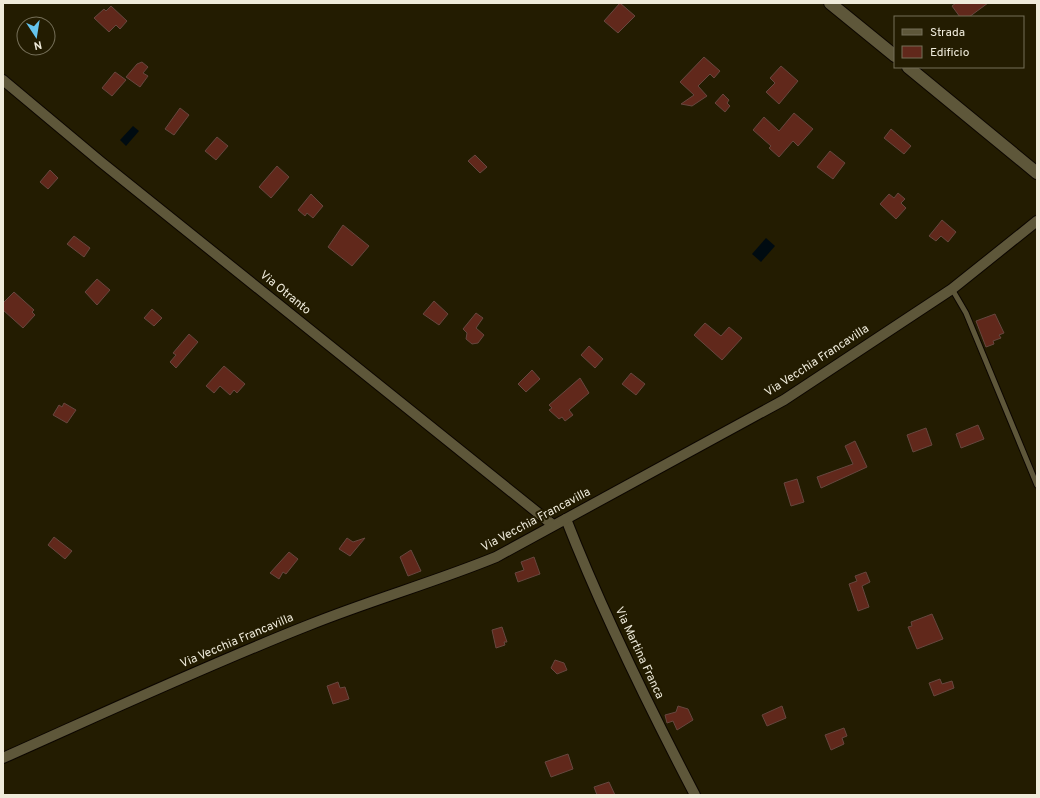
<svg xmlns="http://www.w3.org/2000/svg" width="1040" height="798" viewBox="0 0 1040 798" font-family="Overpass,sans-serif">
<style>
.water{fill:#000b11}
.building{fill:#61281b;stroke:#66473f}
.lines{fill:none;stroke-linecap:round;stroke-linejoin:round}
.service-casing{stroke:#0c0600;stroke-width:7}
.minor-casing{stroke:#0c0600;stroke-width:12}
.secondary-casing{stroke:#0c0600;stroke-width:14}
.service{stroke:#5e573a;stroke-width:5}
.minor{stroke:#5e573a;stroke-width:10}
.secondary{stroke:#5e573a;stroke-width:12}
.labels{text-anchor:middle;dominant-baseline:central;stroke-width:4;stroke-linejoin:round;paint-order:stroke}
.street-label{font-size:12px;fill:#efebdb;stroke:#231c01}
</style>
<rect width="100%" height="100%" fill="#231c01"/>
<!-- water -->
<g class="water">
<polygon points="133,126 139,131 126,146 120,140"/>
<polygon points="766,238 775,246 761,262 752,254"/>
</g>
<!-- building -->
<g class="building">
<polygon points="620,3 635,16 618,33 604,21"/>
<polygon points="956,3 988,3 969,17 960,17 952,6"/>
<polygon points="111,6 127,21 120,29 116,25 109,32 94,18 104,9 106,11"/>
<polygon points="704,57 720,71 714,78 710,74 698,86 707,96 692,106 681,104 694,95 680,82"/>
<polygon points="142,62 148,67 143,73 148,76 140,87 126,77 137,64"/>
<polygon points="781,66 798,81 779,104 766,92 775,83 770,78"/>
<polygon points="115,72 126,80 112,96 102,88"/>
<polygon points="723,94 729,100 727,103 730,106 725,112 715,103"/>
<polygon points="180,108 189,115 174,135 165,129"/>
<polygon points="794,113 813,129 798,146 793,141 779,157 769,148 771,146 753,130 764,117 779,131"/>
<polygon points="891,129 911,146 904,154 884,138"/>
<polygon points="217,137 228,146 216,160 205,151"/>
<polygon points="830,151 845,163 833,179 817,167"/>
<polygon points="475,155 487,167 480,173 468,161"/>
<polygon points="277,166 289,177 271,198 259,187"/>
<polygon points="50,170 58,178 48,189 40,182"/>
<polygon points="898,193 905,199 901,203 906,208 896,219 880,204 889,194 894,198"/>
<polygon points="311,194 323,206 313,218 307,213 305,216 298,210"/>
<polygon points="942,220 956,232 948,242 941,236 936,241 929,236"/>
<polygon points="343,225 369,246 352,266 328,247"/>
<polygon points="74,236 90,248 84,257 67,244"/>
<polygon points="97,279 110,290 97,305 85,292"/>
<polygon points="14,292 34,310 32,312 35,315 23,328 3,310 3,303"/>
<polygon points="434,301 448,314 439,325 423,314"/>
<polygon points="152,309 162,318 154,326 144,318"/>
<polygon points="476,313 483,318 476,328 484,335 478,343 472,344 466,339 467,333 463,329"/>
<polygon points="995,314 1004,333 999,335 1001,338 993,341 994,344 986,347 976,321"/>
<polygon points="705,323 721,336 729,327 742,338 722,360 694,335"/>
<polygon points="189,334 198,342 176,368 170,362 176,355 173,353"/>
<polygon points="589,346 603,359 595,368 581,355"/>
<polygon points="224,366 245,384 237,393 234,390 230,395 220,386 214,393 206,386"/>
<polygon points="532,370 540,379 526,392 518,384"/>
<polygon points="631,373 645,384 636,395 622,384"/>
<polygon points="580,378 589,393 569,410 573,415 565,421 562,417 559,419 549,410 552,408 549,405"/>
<polygon points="64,403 76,410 67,423 53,415 59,405 62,407"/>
<polygon points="978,425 984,439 961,448 956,434"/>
<polygon points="926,428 932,445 913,452 907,435"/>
<polygon points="855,441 867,467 821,488 817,477 853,464 845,446"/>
<polygon points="797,479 804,502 791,506 784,483"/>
<polygon points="54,537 72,551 65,559 48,545"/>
<polygon points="347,538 353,542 365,538 350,556 339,549"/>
<polygon points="411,550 421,571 408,576 400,557"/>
<polygon points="289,552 298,559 286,574 283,572 279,579 270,573"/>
<polygon points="534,557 540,574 518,582 515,573 524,570 521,562"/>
<polygon points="866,572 870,582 862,586 869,607 858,611 849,584 857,581 855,576"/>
<polygon points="932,614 943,639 917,649 908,627 912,626 911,622"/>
<polygon points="502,627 507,642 504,642 505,645 496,648 492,630"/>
<polygon points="555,660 564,663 567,670 557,674 551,668"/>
<polygon points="940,679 942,684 952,681 954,688 934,696 929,683"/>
<polygon points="338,682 340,688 345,687 349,699 333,704 327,686"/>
<polygon points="678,706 688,709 693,720 677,730 673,721 667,723 665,715 676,712"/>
<polygon points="782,706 786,718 767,726 762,715"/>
<polygon points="844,728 847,736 842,738 844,744 831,750 825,735"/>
<polygon points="568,754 573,769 551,777 545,762"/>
<polygon points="609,782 615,795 597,795 594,787"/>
</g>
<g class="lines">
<!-- service casing -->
<g class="service-casing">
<polyline id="service" points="952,289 966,313 1037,485"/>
</g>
<!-- minor casing -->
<g class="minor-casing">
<g id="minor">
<polyline points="3,80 101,162 553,525"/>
<path d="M566,519C603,614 648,705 695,795"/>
<path d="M3,758C104,713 205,666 309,625C371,600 435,582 496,557L784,400L952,289L1037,221"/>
</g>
</g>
<!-- secondary casing -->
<g class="secondary-casing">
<g id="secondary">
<polyline points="830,3 895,56"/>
<polyline points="908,67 1037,173"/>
</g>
</g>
<!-- service -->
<use href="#service" class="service"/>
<!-- minor -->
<use href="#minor" class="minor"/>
<!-- secondary -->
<use href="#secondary" class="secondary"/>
</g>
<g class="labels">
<!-- street labels -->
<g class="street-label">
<text transform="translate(285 293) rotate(39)">Via Otranto</text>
<text transform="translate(817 361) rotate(-33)">Via Vecchia Francavilla</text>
<text transform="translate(536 520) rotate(-28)">Via Vecchia Francavilla</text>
<text transform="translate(237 641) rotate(-23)">Via Vecchia Francavilla</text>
<text transform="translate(639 653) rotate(65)">Via Martina Franca</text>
</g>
</g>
<!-- border -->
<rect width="1040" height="798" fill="none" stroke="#efebdb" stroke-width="8"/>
<!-- legend -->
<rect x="894" y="16" width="130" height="52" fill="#231c01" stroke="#756f58"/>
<rect x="902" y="29" width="20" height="6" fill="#5e573a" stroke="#756f58"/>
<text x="930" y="36" font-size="12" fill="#efebdb">Strada</text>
<rect x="902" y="46" width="20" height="12" fill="#61281b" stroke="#756f58"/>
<text x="930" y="56" font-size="12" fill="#efebdb">Edificio</text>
<!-- north arrow -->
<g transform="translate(36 36) rotate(168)"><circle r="19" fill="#231c01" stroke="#756f58"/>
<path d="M0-3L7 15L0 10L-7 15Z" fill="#65c5ee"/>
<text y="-6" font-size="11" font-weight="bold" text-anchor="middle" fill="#efebdb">N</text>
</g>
</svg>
